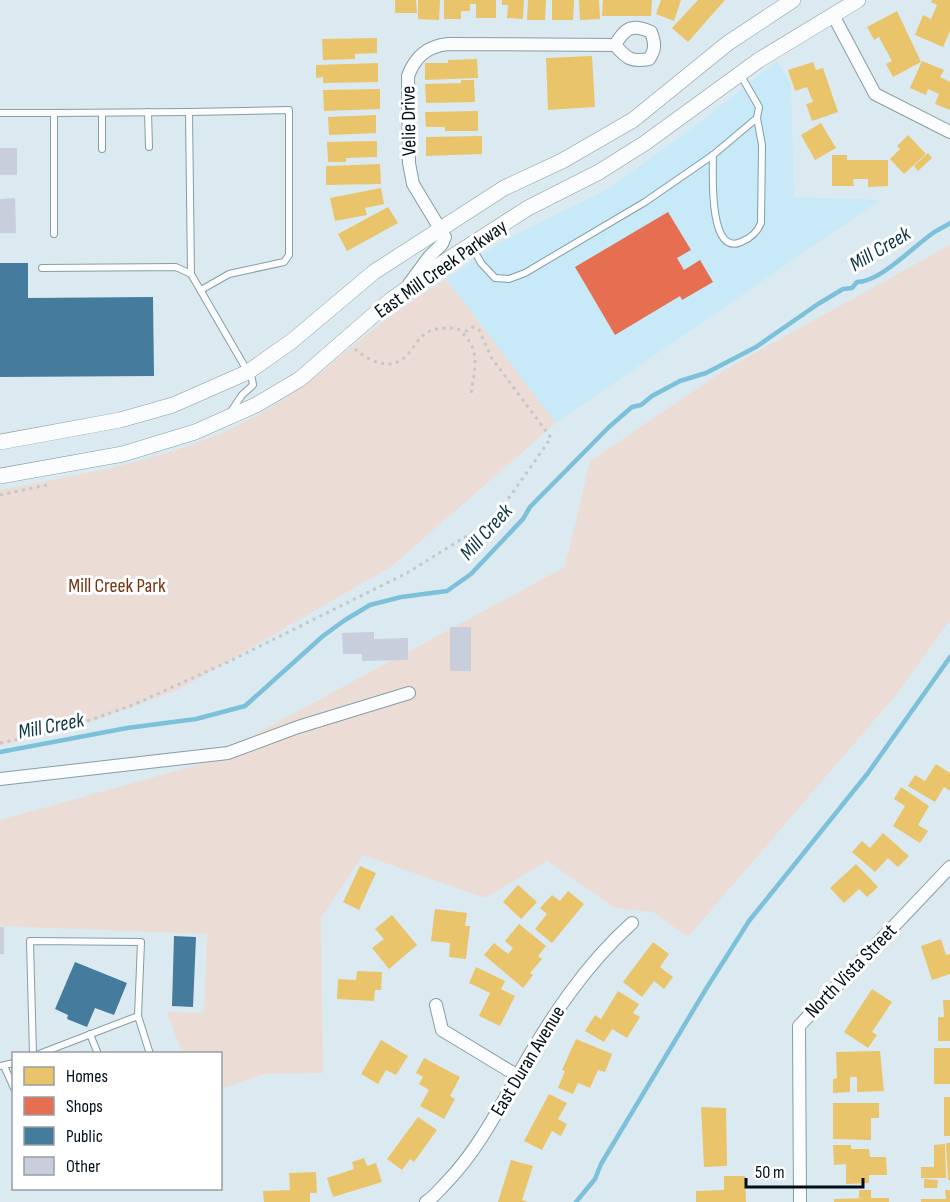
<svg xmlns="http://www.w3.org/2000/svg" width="950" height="1202" viewBox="0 0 950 1202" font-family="'Sofia Sans Condensed',sans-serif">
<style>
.built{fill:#c8e9f7}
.green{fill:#ecdcd6}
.homes{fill:#e9c46a}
.shops{fill:#e76f51}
.public{fill:#457b9d}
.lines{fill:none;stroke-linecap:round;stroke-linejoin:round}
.stream{stroke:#7cc0d9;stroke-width:4.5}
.building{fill:#c8cedc}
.service-casing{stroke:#879da5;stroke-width:8}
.minor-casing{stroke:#879da5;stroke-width:14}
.tertiary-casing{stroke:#879da5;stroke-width:16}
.path{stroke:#c3c8ca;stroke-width:3;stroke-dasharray:3 4.5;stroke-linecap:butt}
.service{stroke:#fafcfd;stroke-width:6}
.minor{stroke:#fafcfd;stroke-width:12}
.tertiary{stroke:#fafcfd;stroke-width:15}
.labels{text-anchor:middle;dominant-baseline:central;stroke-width:6;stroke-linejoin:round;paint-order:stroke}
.street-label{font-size:20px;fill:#000f18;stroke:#fff}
.park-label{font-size:20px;fill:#763411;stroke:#fff}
.water-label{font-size:21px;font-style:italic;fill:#0e3846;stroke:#fff}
</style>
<rect width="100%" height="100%" fill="#dbeaf1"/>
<!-- built -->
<polygon class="built" points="777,61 791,85 794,197 880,200 556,423 446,279 503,241 606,190 694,127"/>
<!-- green -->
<g class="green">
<polygon points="950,245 950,620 896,695 688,937 653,912 615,908 547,861 485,898 363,855 321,918 323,1073 264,1074 221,1089 220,1054 182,1053 167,1012 204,1013 207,934 0,926 0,820 198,765 565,567 590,461 726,369"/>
<path d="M446,279L556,423L392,566L180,689L90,722L0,746V490C95,471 189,458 273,406C307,385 337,359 367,334C392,314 419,296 446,279Z"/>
</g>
<!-- homes -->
<g class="homes">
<polygon points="395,0 416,0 417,13 395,13"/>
<polygon points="418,0 440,0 439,20 418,19"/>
<polygon points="444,0 496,0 496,18 476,18 476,4 470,4 470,11 461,11 461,19 444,19"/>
<polygon points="502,0 524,0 523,19 507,18 508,5 502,5"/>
<polygon points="528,0 546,0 545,20 527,20"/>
<polygon points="552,0 574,0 573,20 552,20"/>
<polygon points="579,0 599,0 600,19 580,20"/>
<polygon points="603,0 652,0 651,16 602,16"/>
<polygon points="661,0 681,0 674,21 656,14"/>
<polygon points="698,0 725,0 688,42 672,28"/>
<polygon points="932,0 950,0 950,31 943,47 915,35 923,15 931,19 937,5 931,2"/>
<polygon points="897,11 921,62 893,77 886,64 892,61 879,37 874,40 867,27"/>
<polygon points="377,38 377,53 355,54 355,59 323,60 322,39"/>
<polygon points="592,56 595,107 548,110 546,58"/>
<polygon points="477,59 478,78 425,80 425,63 448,63 448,60"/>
<polygon points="922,61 944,70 940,77 950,82 950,110 935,104 939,94 928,89 926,95 910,88"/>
<polygon points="813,62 816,70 823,68 838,112 812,121 806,104 813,102 807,87 795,91 788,70"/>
<polygon points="378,63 378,82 323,83 323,77 316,78 316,65"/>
<polygon points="461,80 474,80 475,102 426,103 425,84 461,83"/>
<polygon points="380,89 380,109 324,111 323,90"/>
<polygon points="478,111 478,131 445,131 445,127 426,127 425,112"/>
<polygon points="376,115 376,133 329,135 328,117"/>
<polygon points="821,123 836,148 815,160 801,135"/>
<polygon points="908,135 926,154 904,174 890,159 900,149 897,146"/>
<polygon points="482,136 482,154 426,156 426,137"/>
<polygon points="377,141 377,157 346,158 346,162 328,162 327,142"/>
<polygon points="928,153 932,158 918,171 914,166"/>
<polygon points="832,155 847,155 847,160 888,160 888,186 868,187 868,179 853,179 854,186 832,186"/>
<polygon points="380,164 381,184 326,185 326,166"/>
<polygon points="381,188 384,204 365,208 367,215 335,221 330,198"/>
<polygon points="388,207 398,223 347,251 338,234"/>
<polygon points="936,764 950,773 950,791 944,787 935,802 908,786 915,775 925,781"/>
<polygon points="901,787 929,806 918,825 928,831 920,843 893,826 905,806 894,799"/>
<polygon points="883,833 909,856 898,867 888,858 875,872 852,852 862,841 870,848"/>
<polygon points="856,864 878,887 867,897 859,889 844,903 830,888"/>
<polygon points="360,866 376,873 359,910 343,902"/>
<polygon points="518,885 537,902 521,919 503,902"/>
<polygon points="568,891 584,904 552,943 535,929 547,914 540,908 552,895 560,901"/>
<polygon points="435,909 467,913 465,926 470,926 466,959 449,957 450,943 431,941"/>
<polygon points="392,915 417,945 389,969 372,948 384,939 375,929"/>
<polygon points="519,924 546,946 538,956 542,959 530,973 533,975 523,988 484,955 494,943 508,954 513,948 505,941"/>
<polygon points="941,939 946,955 950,954 950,974 932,980 921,946"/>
<polygon points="653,942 669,954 660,967 673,977 664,989 654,981 642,997 623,982"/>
<polygon points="476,967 505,981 501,989 515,996 500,1026 479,1016 490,993 469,983"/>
<polygon points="357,971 382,972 381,990 375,990 374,1001 337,999 338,979 356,980"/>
<polygon points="872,989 892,1002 872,1032 877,1035 868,1048 844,1032"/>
<polygon points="618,991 639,1004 633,1013 640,1017 627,1038 612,1029 604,1042 585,1031 595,1015 601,1019"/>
<polygon points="943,1000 950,1000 950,1041 938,1041 938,1017 944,1017"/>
<polygon points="576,1039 612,1054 605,1072 598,1070 590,1088 578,1083 573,1094 558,1088 565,1071 562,1070"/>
<polygon points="381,1040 408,1056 396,1075 386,1070 378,1084 361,1074"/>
<rect x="934" y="1048" width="16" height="36"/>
<polygon points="880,1051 884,1091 857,1092 857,1077 850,1077 850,1092 833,1093 833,1079 837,1078 836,1052"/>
<polygon points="424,1058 460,1077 450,1096 455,1099 444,1119 420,1106 429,1090 419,1084 423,1077 416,1073"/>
<polygon points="549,1094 567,1103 558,1119 567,1124 561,1136 552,1131 542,1150 524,1141"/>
<rect x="944" y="1097" width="6" height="39"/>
<polygon points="833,1103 879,1103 879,1118 871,1118 871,1140 833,1139"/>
<polygon points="701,1107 726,1108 727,1166 704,1167"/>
<polygon points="418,1117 437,1130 414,1162 410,1159 402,1170 387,1159"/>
<polygon points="946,1143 950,1143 950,1180 948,1180"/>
<polygon points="945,1144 946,1178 921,1178 921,1167 934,1167 934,1145"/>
<polygon points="833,1145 851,1145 851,1149 869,1149 870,1157 886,1157 887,1175 869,1175 869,1183 846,1184 846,1164 834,1165"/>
<polygon points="364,1158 367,1166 376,1163 382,1182 333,1197 327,1178 354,1169 352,1162"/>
<polygon points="511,1160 533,1166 522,1200 528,1202 498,1202"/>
<polygon points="316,1172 317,1193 310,1193 310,1202 264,1202 263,1191 290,1190 289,1173"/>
<polygon points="724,1176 745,1176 746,1202 696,1202 696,1191 724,1190"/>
<polygon points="924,1179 938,1180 937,1188 924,1188"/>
<rect x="859" y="1190" width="12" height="8"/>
<polygon points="945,1190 950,1190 950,1202 921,1202 921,1199 946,1199"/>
<polygon points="870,1198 889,1198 889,1202 834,1202 834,1199"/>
</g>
<!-- shops -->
<polygon class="shops" points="668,212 691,250 677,258 684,270 700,260 713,282 682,300 680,296 615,335 575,267"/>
<!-- public -->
<g class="public">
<polygon points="0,263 28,263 28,298 153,297 154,376 0,377"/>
<polygon points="174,936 196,937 193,1007 172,1006"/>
<polygon points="75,962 127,983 114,1015 95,1008 87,1027 67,1019 68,1015 55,1009"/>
</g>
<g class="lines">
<!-- stream -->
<g class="stream">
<path d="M0,752L127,728L196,719L245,706L323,636L345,620L370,605L401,597L447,591L471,574L523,519L530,507L609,427L632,407L641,405L652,396L680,381L706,373L756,347L818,304L843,289L852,288L857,282C880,282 914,246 933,233C939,229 944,227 950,223"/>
<polyline points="576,1202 595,1179 601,1164 706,989 749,921 868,773 950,657"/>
</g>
</g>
<!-- building -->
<g class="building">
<rect x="0" y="148" width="17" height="27"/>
<polygon points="15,198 16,233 0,233 0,199"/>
<rect x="450" y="627" width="21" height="44"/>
<polygon points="374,632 374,639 408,638 408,660 362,661 362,654 343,654 342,633"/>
<rect x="0" y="927" width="4" height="27"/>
</g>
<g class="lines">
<!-- service casing -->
<g class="service-casing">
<g id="service">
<polyline points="148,112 149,147"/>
<polyline points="0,113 54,113 54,234"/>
<polyline points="54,113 189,112"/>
<polyline points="102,113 102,149"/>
<path d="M713,155C713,170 708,257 741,242C751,238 757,233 761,223L762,145L757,118"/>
<polyline points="471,245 481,263 495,278 509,279 525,273 645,202 713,155 757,118 759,107 740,74"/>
<polyline points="42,268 176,267 191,274 252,379 253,385 242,395 230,413"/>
<polyline points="191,274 189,112 289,110 289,255 284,262 229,274 201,290"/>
<polyline points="90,1034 98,1054"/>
<polyline points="33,1054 30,941 141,942 138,1016 150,1054"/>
<polyline points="39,1054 138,1016"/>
<polyline points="0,1066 14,1063"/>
<polyline points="4,1066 14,1088"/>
</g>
</g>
<!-- minor casing -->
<g class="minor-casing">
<g id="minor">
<polyline points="833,15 875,94 950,132"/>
<path d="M409,284L429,257L442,244L445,237L413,184L409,163L408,76C415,57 427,46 448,44L615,45C627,59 631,62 649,59C656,49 655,43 651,32C632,23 625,28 615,45"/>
<polyline points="0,779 228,753 298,727 409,693"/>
<polyline points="436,1005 442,1030 518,1076"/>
<path d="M426,1202C434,1197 440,1189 446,1183C476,1152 496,1114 517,1077C549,1020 584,966 632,923"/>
<polyline points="800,1202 799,1026 950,867"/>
</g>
</g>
<!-- tertiary casing -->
<g class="tertiary-casing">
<g id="tertiary">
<polyline points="0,442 120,420 173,405 248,372 292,341 374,272 504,188 562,161 633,120 728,43 793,0"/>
<polyline points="0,476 123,454 195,432 256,405 300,379 392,299 447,260 528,208 599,172 645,143 759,60 858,0"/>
</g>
</g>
<!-- path -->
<g class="path">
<path d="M355,349C369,361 390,372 406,356C413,350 417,339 425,334C434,327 446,328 457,328C482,349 475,365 471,394"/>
<polyline points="0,495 51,484"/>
<polyline points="0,743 61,730 133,705 230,661 407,573 494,519 551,438 491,357 479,330 473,327 463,333"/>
</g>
<!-- service -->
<use href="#service" class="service"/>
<!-- minor -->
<use href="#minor" class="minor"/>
<!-- tertiary -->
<use href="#tertiary" class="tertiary"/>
</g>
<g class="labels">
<!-- street labels -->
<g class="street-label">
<text transform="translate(409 121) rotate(-91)">Velie Drive</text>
<text transform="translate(441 269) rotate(-35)">East Mill Creek Parkway</text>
<text transform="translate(851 971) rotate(-46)">North Vista Street</text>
<text transform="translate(528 1061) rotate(-59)">East Duran Avenue</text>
</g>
<!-- park labels -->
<g class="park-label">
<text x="117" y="586">Mill Creek Park</text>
</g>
<!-- water labels -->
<g class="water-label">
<text transform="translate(880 249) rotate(-31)">Mill Creek</text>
<text transform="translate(486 532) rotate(-48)">Mill Creek</text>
<text transform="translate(51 726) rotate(-11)">Mill Creek</text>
</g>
</g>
<!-- legend -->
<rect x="12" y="1052" width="210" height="138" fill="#ffffff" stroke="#999fa3" stroke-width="1.5"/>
<rect x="24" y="1067" width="30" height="18" fill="#e9c46a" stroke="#999fa3" stroke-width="1.5"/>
<text x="66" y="1082" font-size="18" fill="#000f18">Homes</text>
<rect x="24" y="1097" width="30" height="18" fill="#e76f51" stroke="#999fa3" stroke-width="1.5"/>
<text x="66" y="1112" font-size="18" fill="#000f18">Shops</text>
<rect x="24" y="1127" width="30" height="18" fill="#457b9d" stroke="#999fa3" stroke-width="1.5"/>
<text x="66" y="1142" font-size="18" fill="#000f18">Public</text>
<rect x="24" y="1157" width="30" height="18" fill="#c8cedc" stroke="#999fa3" stroke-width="1.5"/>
<text x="66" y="1172" font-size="18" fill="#000f18">Other</text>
<!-- scale -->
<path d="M746 1178v9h117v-9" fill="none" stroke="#000f18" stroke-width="3"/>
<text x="755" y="1178" font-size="18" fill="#000f18" stroke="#ffffff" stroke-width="4.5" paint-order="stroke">50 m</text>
</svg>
